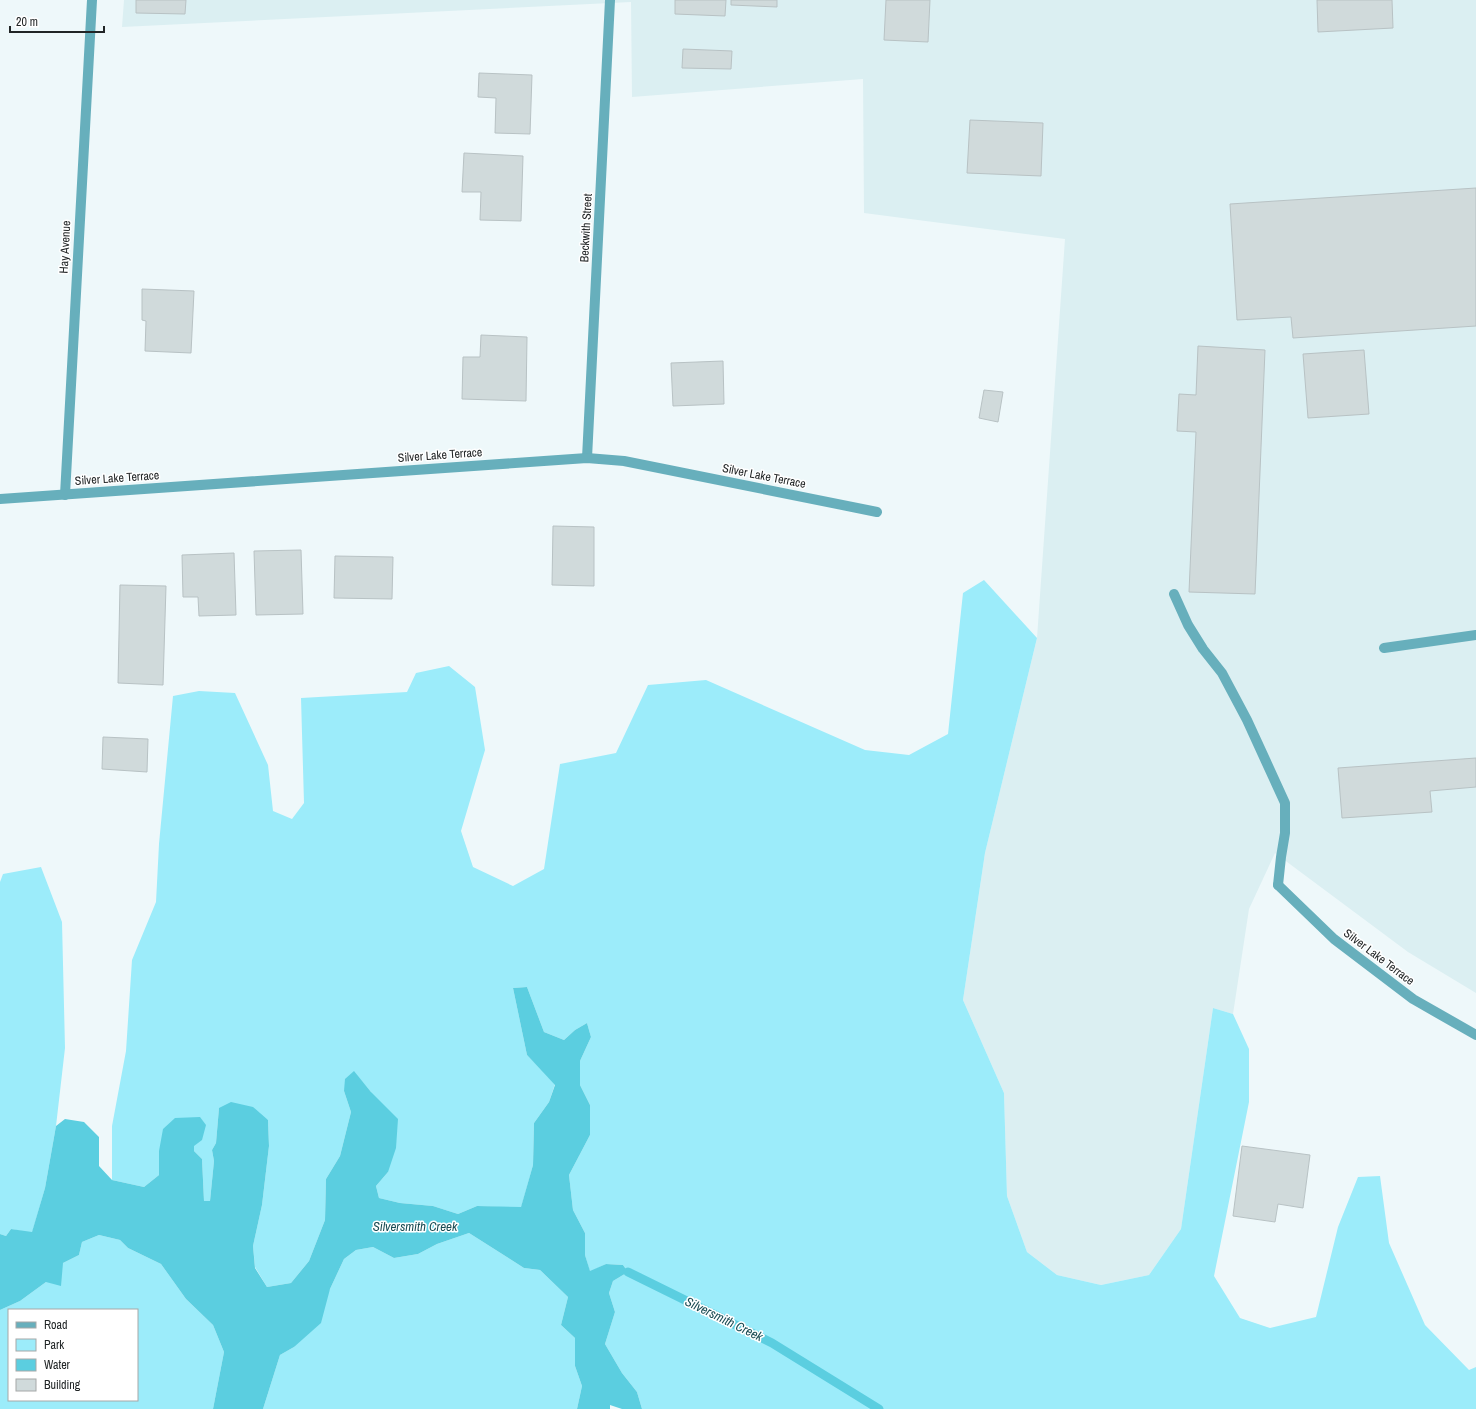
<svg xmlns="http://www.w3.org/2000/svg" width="1476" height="1409" viewBox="0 0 1476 1409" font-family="'Archivo Narrow',sans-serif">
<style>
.built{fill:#dbeff2}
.green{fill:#9cecfa;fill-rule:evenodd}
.water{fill:#5bcee0}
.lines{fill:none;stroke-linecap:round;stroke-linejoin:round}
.stream{stroke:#5bcee0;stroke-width:9}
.building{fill:#d0dadb;stroke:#b8c2c4}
.service{stroke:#67afbc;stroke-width:10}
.minor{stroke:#67afbc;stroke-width:10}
.labels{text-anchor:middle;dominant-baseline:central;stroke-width:3;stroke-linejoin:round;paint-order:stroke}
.street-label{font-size:12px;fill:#212526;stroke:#fff}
.water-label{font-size:13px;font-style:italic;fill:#194b53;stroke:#fff}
</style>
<rect width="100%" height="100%" fill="#eef8fa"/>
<!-- built -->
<polygon class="built" points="124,0 1476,0 1476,993 1408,952 1275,853 1249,909 1233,1014 1213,1008 1181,1229 1149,1275 1101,1285 1057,1275 1027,1252 1007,1196 1004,1093 963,1000 985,853 1037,638 1065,239 864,213 863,79 632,97 631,2 122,27"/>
<!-- green -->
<g class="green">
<polygon points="984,580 1037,638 985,853 963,1000 1004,1093 1007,1196 1027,1252 1057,1275 1101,1285 1149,1275 1181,1229 1213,1008 1233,1014 1249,1049 1249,1102 1214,1276 1240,1318 1270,1328 1316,1317 1338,1227 1358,1177 1380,1176 1389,1243 1425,1325 1469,1370 1476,1367 1476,1409 642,1409 637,1392 622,1373 605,1344 615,1312 609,1293 613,1281 628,1272 623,1265 606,1264 590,1272 585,1255 585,1233 573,1210 569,1175 590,1135 590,1105 580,1085 580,1061 591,1037 587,1023 575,1030 564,1040 544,1032 527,987 513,988 527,1055 555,1084 549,1102 534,1123 533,1165 521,1208 477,1206 458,1214 433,1206 400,1203 379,1198 376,1186 388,1172 371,1092 354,1072 344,1091 351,1112 340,1156 326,1179 325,1220 309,1261 291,1283 267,1287 255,1267 253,1246 262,1205 269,1146 268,1120 219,1108 216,1143 212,1150 214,1161 210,1201 204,1201 202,1159 194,1151 194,1146 159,1151 159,1175 144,1187 112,1180 112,1126 126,1051 132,960 156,902 159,844 173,696 199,691 235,693 268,765 273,811 292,819 304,803 301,698 407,692 416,673 449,666 475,687 485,750 461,831 473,867 513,886 544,869 560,764 616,753 648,685 706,680 865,750 909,755 948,734 963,593"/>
<polygon points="41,867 62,922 65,1048 56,1126 45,1188 32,1233 11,1229 6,1236 0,1234 0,882 3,874"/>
<polygon points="469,1233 524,1268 540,1270 568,1297 561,1325 575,1338 575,1366 582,1386 577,1409 263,1409 280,1355 294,1347 330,1289 344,1259 356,1250 373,1247 394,1258 418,1254 437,1244"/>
<path d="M99,1235L120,1240L128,1248L161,1264L186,1299L213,1325L224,1352L213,1409H0V1310L20,1301L46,1282L63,1263L79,1255L82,1242ZM9,1310H137V1400H9Z"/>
</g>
<!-- water -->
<polygon class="water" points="527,987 544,1032 564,1040 575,1030 587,1023 591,1037 580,1061 580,1085 590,1105 590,1135 569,1175 573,1210 585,1233 585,1255 590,1271 606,1264 623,1265 628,1272 613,1281 609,1293 615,1312 605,1344 622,1373 637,1392 642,1409 622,1409 610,1405 610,1409 577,1409 582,1386 575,1366 575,1338 561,1325 568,1297 540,1270 524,1268 469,1233 437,1244 418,1254 394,1258 373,1247 356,1250 344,1259 330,1289 321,1323 294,1347 280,1355 263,1409 213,1409 224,1352 213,1325 186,1299 161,1264 128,1248 120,1240 99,1235 82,1242 79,1255 63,1263 61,1286 46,1282 20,1301 0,1310 0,1234 6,1236 11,1229 32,1232 45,1188 56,1126 65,1119 84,1122 99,1137 99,1166 112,1180 144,1187 159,1175 159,1151 163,1129 175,1118 200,1117 206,1125 202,1140 194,1146 194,1151 202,1159 204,1201 210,1201 214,1161 212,1150 216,1143 219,1108 231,1102 253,1107 268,1120 269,1146 262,1205 253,1246 255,1268 267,1287 291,1283 309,1261 325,1220 326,1179 340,1156 351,1112 344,1091 345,1079 354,1071 371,1092 398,1119 396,1148 388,1172 376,1186 379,1198 400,1203 433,1206 458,1214 477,1206 521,1207 533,1165 534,1123 549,1102 555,1085 527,1055 513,988"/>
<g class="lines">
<!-- stream -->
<polyline class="stream" points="628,1272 772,1343 879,1409"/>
</g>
<!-- building -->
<g class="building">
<polygon points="136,0 186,0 185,14 136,13"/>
<polygon points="675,0 726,0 725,16 675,14"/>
<polygon points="731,0 777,0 777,7 731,5"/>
<polygon points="886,0 930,0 928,42 884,40"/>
<polygon points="1317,0 1392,0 1393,28 1318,32"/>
<polygon points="683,49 732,51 731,69 682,68"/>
<polygon points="479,73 532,75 530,134 495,133 496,98 478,97"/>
<polygon points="970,120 1043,123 1041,176 967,173"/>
<polygon points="464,153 523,156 521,221 480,220 481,192 462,192"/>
<polygon points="1476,188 1476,326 1293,338 1291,317 1237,320 1230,204"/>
<polygon points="142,289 194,291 191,353 145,351 146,321 142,320"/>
<polygon points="481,335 527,337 526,401 462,399 463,357 480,357"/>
<polygon points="1198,346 1265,350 1255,594 1189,592 1196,432 1177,431 1179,394 1196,395"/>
<polygon points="1364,350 1369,414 1308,418 1303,354"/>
<polygon points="723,361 724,404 673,406 671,363"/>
<polygon points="984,390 1003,392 998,422 979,418"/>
<polygon points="553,526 594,527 594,586 552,585"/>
<polygon points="301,550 303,614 256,615 254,551"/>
<polygon points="234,553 236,615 199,616 198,597 183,597 182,555"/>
<polygon points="335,556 393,557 392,599 334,598"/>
<polygon points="120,585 166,586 163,685 118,683"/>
<polygon points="103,737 148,739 147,772 102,769"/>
<polygon points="1476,758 1476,787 1430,791 1432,812 1342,818 1338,768"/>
<polygon points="1242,1146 1310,1155 1303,1208 1278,1204 1275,1222 1233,1216"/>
</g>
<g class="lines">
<!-- service -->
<g class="service">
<polyline points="1174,594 1188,625 1203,649 1222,673 1247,720 1285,803 1285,833 1281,857 1278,885"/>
<polyline points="1384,648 1476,635"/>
</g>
<!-- minor -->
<g class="minor">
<polyline points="587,458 610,0"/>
<polyline points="65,495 92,0"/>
<polyline points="0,499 587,458 624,461 877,512"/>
<polyline points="1278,885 1334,939 1413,999 1476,1035"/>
</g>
</g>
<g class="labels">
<!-- street labels -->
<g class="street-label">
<text transform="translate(586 228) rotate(-87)">Beckwith Street</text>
<text transform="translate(65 247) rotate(-87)">Hay Avenue</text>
<text transform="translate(440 455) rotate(-4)">Silver Lake Terrace</text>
<text transform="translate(764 476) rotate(11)">Silver Lake Terrace</text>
<text transform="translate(117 478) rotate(-4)">Silver Lake Terrace</text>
<text transform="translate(1379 957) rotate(37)">Silver Lake Terrace</text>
</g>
<!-- water labels -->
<g class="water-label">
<text x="415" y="1226">Silversmith Creek</text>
<text transform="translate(724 1319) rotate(26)">Silversmith Creek</text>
</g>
</g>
<!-- legend -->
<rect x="8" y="1309" width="130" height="92" fill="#ffffff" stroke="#a6a8a8"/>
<rect x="16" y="1322" width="20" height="6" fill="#67afbc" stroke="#a6a8a8"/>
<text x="44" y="1329" font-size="12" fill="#212526">Road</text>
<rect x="16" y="1339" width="20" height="12" fill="#9cecfa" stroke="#a6a8a8"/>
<text x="44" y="1349" font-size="12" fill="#212526">Park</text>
<rect x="16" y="1359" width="20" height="12" fill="#5bcee0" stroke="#a6a8a8"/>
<text x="44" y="1369" font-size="12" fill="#212526">Water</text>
<rect x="16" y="1379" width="20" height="12" fill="#d0dadb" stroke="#a6a8a8"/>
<text x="44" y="1389" font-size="12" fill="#212526">Building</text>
<!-- scale -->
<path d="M10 26v6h94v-6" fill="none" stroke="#212526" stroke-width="2"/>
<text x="16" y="26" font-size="12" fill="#212526" stroke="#ffffff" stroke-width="3" paint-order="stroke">20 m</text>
</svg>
